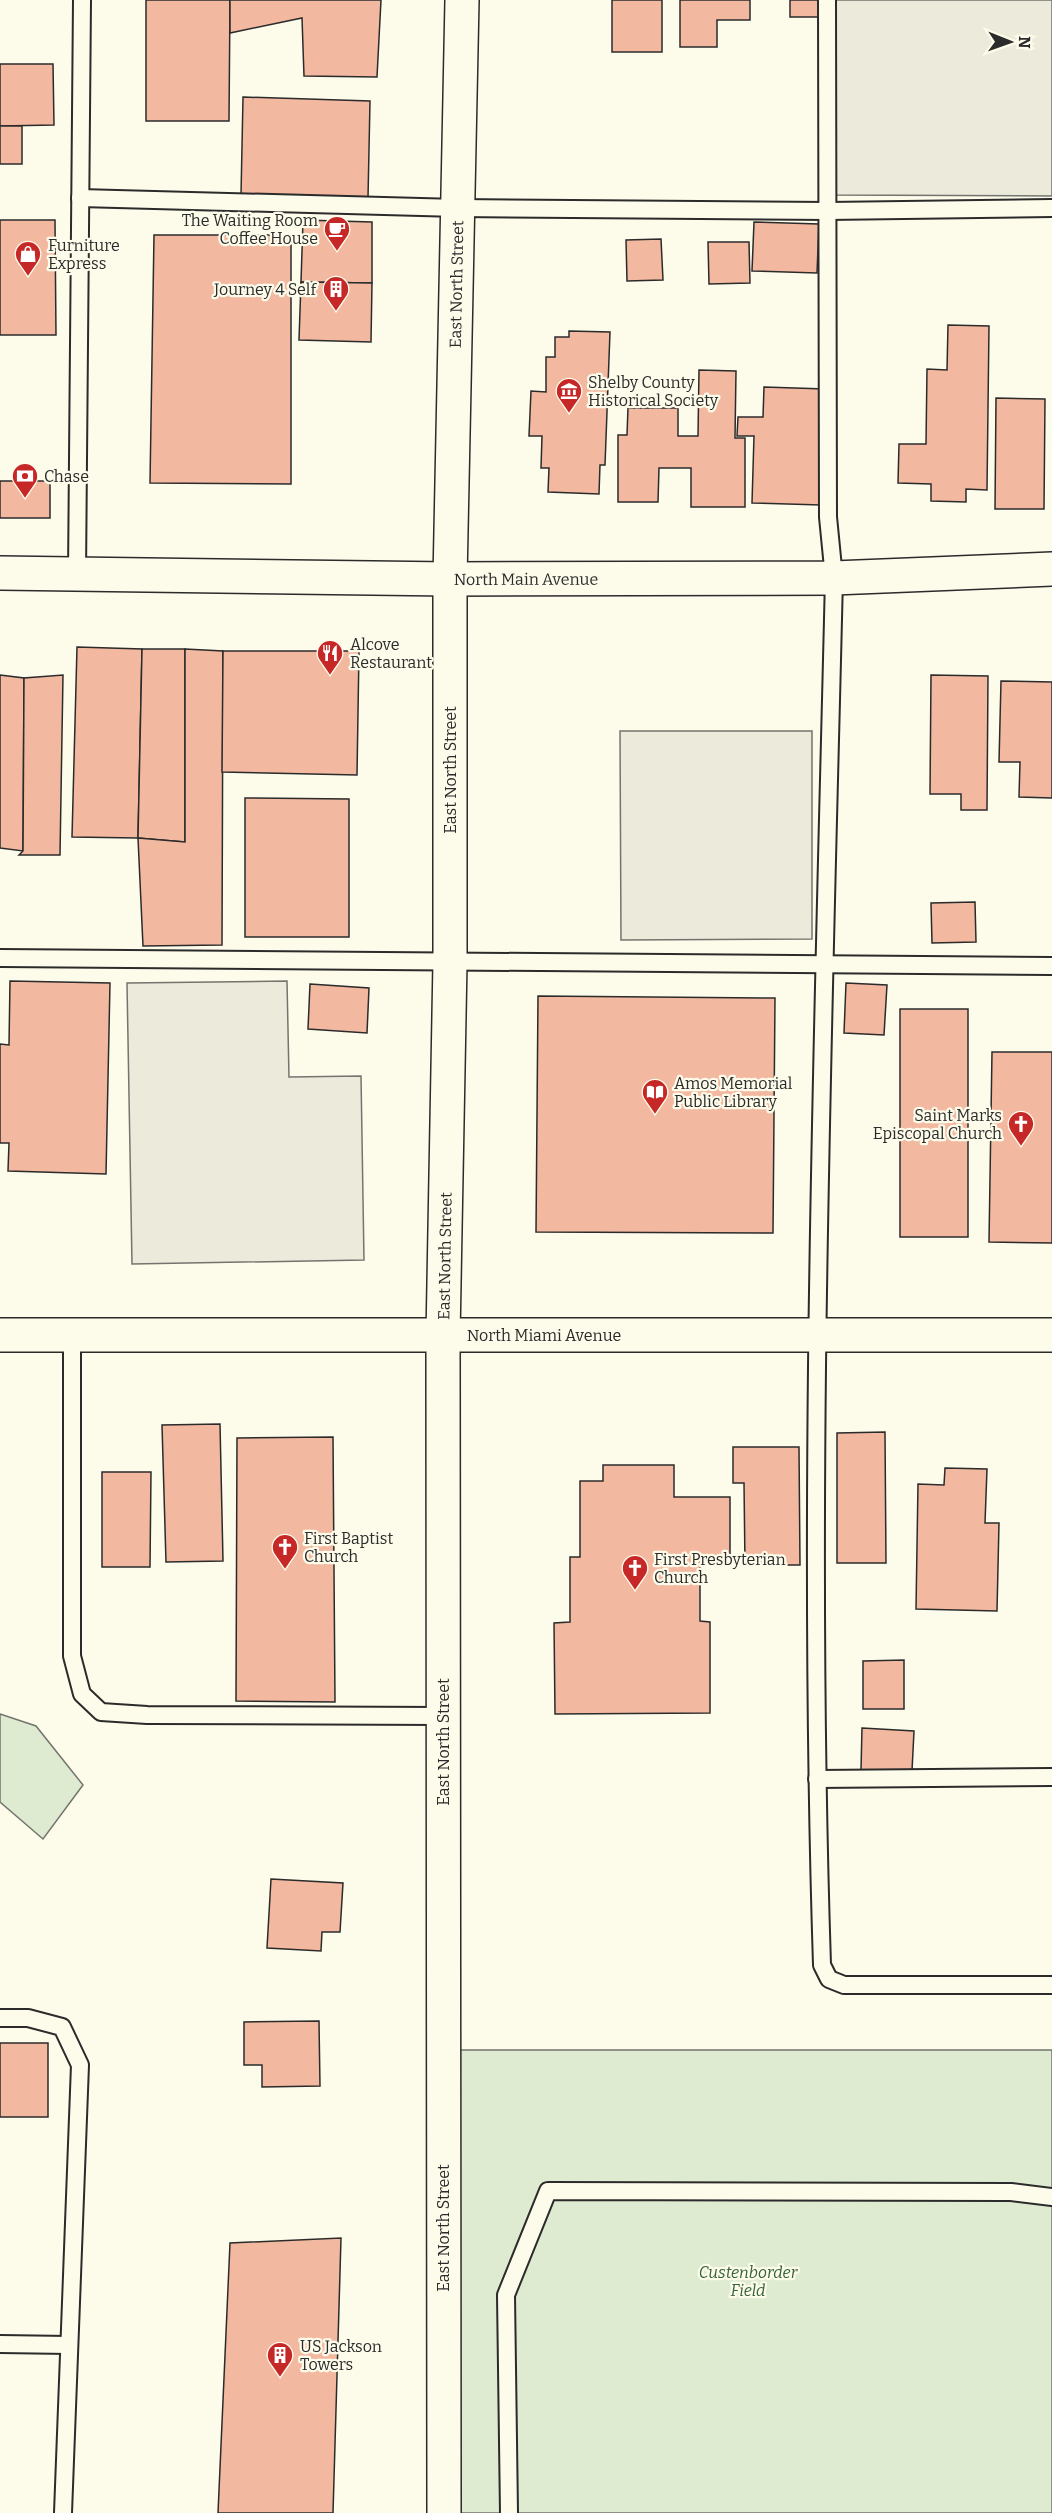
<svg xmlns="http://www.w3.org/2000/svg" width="1052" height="2513" viewBox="0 0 1052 2513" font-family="Bitter,serif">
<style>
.green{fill:#deebd1;stroke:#74746e;stroke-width:1.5}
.parking{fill:#eceadb;stroke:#74746e;stroke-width:1.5}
.building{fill:#f2b8a0;stroke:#2b2b2b;stroke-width:1.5}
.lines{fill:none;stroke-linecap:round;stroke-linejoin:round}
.service-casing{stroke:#2b2b2b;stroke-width:20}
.minor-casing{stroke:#2b2b2b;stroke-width:36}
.secondary-casing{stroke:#2b2b2b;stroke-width:36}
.primary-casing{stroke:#2b2b2b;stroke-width:36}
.service{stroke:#fdfbea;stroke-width:16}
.minor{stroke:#fdfbea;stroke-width:33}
.secondary{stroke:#fdfbea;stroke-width:33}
.primary{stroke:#fdfbea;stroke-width:33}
.labels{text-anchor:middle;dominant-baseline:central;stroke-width:4.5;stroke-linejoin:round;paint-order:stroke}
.poi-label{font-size:16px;fill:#2b2b2b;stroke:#fdfbea;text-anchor:start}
.street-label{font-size:16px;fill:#2b2b2b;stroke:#fdfbea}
.park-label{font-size:16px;font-style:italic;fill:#34623c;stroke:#fdfbea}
</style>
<rect width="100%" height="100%" fill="#fdfbea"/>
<!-- green -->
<g class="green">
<polygon points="0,1714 36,1726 83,1785 43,1839 0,1802"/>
<polygon points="442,2050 1052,2050 1052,2513 444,2513"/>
</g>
<!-- parking -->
<g class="parking">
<polygon points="827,0 1052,0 1052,196 828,195"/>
<polygon points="620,731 812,731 812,939 621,940"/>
<polygon points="287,981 289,1077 361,1076 364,1260 132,1264 127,983"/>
</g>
<!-- building -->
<g class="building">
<polygon points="146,0 230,0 229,121 146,121"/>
<polygon points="230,0 381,0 377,77 304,76 302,18 230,33"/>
<rect x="612" y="0" width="50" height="52"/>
<polygon points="680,0 750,0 750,20 717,20 717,47 680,47"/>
<rect x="790" y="0" width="30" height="17"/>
<polygon points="0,64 53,64 54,125 0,126"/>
<polygon points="243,97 370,101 368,198 241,195"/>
<rect x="0" y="126" width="22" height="38"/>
<polygon points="0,220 55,220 56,335 0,335"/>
<polygon points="303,220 372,222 372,283 301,282"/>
<polygon points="754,222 819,224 817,273 752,271"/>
<polygon points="154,235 291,235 291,484 150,483"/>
<polygon points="661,239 663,280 627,281 626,240"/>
<polygon points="708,242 749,242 750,283 709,284"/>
<polygon points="301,282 372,283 371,342 299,340"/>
<polygon points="948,325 989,326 987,490 966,489 966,502 931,501 931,484 898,483 899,444 926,444 927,369 947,370"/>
<polygon points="569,331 610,332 605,465 600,465 599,494 548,492 549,468 541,468 542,436 529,436 531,391 546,392 546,357 555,357 555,337 569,337"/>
<polygon points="699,370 736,371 735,438 745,438 745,507 691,507 691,468 659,468 658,502 618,502 618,435 627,435 628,408 678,408 678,436 698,436"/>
<polygon points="764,387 825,389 821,505 752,503 754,436 737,436 738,417 763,417"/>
<polygon points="996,398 1045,399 1044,509 995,509"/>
<rect x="0" y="481" width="50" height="37"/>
<polygon points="77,647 142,649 138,838 72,837"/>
<polygon points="142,649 185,649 185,842 138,838"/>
<polygon points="185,649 223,651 222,945 143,946 138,838 185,842"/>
<polygon points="223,651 359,651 357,775 222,772"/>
<polygon points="0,675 24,678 23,851 0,848"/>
<polygon points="63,675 60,855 19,855 23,851 24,678"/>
<polygon points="931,675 988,676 987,810 961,810 961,794 930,794"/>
<polygon points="1001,681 1052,682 1052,798 1019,797 1020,762 999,762"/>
<polygon points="245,798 349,799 349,937 245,937"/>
<polygon points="975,902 976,942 932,943 931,903"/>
<polygon points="10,981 110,983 106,1174 8,1171 9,1143 0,1143 0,1044 9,1045"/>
<polygon points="846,983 887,985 884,1035 844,1033"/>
<polygon points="310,984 369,988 367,1033 308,1029"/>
<polygon points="538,996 775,998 773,1233 536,1232"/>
<rect x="900" y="1009" width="68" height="228"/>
<polygon points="992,1052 1052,1052 1052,1243 989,1242"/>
<polygon points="220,1424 223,1561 166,1562 162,1425"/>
<polygon points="885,1432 886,1563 837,1563 837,1433"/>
<polygon points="333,1437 335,1702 236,1701 237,1438"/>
<polygon points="733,1447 799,1447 800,1565 745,1565 744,1483 733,1483"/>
<polygon points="603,1465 674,1465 674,1497 730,1497 730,1560 700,1560 700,1621 710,1622 710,1713 555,1714 554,1623 570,1622 570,1557 580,1557 580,1481 603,1481"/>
<polygon points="945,1468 987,1469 985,1523 999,1523 997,1611 916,1609 918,1484 944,1485"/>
<polygon points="102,1472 151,1472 150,1567 102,1567"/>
<polygon points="904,1660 904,1709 863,1709 863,1661"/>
<polygon points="862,1728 914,1731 912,1771 861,1770"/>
<polygon points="271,1879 343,1883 340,1932 322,1932 321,1951 267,1948"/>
<polygon points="319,2021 320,2086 262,2087 262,2065 244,2065 244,2022"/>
<rect x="0" y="2043" width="48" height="74"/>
<polygon points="341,2238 333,2513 218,2513 230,2243"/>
</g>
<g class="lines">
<!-- service casing -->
<g class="service-casing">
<g id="service">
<path d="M827,0L828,517L834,578C823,1040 807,1503 822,1965L829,1979L844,1985H1052"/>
<polyline points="80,198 458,208 828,211 1052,208"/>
<polyline points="77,574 82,0"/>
<polyline points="0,958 1052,966"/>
<polyline points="72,1335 72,1656 82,1694 101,1712 147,1715 443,1716"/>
<polyline points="817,1779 1052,1777"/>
<polyline points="0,2018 28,2018 62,2027 80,2065 63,2513"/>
<polyline points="0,2344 69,2345"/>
<polyline points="509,2513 506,2295 548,2191 1011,2192 1052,2197"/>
</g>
</g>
<!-- minor casing -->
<g class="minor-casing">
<g id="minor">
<path id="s1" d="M0,1335H1052"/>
</g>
</g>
<!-- secondary casing -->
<g class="secondary-casing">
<g id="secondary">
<path id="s2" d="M444,2513L443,1336L450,962V579L462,0"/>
</g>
</g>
<!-- primary casing -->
<g class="primary-casing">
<g id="primary">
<path id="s3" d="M0,573L450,579L834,578L1052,569"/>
</g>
</g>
<!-- service -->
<use href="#service" class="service"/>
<!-- minor -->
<use href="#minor" class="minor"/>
<!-- secondary -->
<use href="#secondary" class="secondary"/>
<!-- primary -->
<use href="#primary" class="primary"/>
</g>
<!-- icons -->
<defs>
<g id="cafe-pin" transform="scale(1.35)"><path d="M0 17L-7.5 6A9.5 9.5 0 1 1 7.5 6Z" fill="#c62828" stroke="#fdfbea"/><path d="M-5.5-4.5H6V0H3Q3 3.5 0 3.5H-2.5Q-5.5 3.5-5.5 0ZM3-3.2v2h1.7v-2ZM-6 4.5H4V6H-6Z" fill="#fff"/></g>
<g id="shop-pin" transform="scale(1.35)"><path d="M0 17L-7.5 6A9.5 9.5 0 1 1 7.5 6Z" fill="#c62828" stroke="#fdfbea"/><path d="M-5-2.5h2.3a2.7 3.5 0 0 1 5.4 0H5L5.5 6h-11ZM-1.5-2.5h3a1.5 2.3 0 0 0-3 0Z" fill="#fff"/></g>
<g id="building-pin" transform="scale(1.35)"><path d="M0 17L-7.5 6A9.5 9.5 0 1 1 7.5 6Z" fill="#c62828" stroke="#fdfbea"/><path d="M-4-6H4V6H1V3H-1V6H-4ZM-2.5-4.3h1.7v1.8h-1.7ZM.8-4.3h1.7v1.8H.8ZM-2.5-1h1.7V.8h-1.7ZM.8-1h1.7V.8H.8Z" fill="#fff"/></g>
<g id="museum-pin" transform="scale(1.35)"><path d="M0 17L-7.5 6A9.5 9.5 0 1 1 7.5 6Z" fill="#c62828" stroke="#fdfbea"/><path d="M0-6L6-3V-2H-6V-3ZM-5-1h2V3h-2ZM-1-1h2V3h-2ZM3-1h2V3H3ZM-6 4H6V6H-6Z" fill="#fff"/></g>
<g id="bank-pin" transform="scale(1.35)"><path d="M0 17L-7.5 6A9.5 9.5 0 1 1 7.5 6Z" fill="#c62828" stroke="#fdfbea"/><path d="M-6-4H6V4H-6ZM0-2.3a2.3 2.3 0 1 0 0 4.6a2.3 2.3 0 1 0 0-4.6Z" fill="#fff"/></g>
<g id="restaurant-pin" transform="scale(1.35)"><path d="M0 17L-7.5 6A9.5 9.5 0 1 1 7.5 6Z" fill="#c62828" stroke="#fdfbea"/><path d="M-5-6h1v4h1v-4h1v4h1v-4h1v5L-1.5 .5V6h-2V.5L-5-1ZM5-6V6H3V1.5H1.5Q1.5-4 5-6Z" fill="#fff"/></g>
<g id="library-pin" transform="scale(1.35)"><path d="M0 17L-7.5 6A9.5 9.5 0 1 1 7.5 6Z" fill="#c62828" stroke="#fdfbea"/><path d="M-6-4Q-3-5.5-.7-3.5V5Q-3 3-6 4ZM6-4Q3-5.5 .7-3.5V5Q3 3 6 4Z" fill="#fff"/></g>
<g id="church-pin" transform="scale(1.35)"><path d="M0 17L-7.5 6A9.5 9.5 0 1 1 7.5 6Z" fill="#c62828" stroke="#fdfbea"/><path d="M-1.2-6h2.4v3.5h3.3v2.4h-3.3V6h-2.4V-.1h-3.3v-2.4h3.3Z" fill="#fff"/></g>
</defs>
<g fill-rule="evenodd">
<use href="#cafe-pin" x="337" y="229"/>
<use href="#shop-pin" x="28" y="254"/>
<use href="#building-pin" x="336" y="289"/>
<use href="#museum-pin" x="569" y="391"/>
<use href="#bank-pin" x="25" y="476"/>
<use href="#restaurant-pin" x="330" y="653"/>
<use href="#library-pin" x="655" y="1092"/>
<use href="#church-pin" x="1021" y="1124"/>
<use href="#church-pin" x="285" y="1547"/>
<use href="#church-pin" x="635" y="1568"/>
<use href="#building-pin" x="280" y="2355"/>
</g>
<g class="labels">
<!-- poi labels -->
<g class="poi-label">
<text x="318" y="220" text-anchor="end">The Waiting Room<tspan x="318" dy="18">Coffee House</tspan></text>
<text x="48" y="245">Furniture<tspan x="48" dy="18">Express</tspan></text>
<text x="316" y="289" text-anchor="end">Journey 4 Self</text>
<text x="588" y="382">Shelby County<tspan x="588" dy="18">Historical Society</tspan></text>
<text x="44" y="476">Chase</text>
<text x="350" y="644">Alcove<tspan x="350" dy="18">Restaurant</tspan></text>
<text x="674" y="1083">Amos Memorial<tspan x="674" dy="18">Public Library</tspan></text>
<text x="1002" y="1115" text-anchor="end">Saint Marks<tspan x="1002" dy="18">Episcopal Church</tspan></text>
<text x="304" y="1538">First Baptist<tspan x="304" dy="18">Church</tspan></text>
<text x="654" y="1559">First Presbyterian<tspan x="654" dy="18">Church</tspan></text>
<text x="300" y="2346">US Jackson<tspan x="300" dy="18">Towers</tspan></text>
</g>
<!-- street labels -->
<g class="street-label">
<text stroke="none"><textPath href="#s2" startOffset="2229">East North Street</textPath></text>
<text stroke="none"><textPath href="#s3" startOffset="526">North Main Avenue</textPath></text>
<text transform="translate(450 770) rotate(-90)">East North Street</text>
<text stroke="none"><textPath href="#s2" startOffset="1257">East North Street</textPath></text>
<text stroke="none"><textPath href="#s1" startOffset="544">North Miami Avenue</textPath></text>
<text transform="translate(443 1742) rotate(-90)">East North Street</text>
<text transform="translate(443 2228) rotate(-90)">East North Street</text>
</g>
<!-- park labels -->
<g class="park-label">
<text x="748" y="2272">Custenborder<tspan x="748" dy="18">Field</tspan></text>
</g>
</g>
<!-- north arrow -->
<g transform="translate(1010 42) rotate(91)" stroke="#fdfbea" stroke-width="4.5" paint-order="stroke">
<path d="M0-4.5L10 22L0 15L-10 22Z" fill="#2b2b2b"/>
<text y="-9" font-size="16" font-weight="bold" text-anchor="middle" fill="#2b2b2b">N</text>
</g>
</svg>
